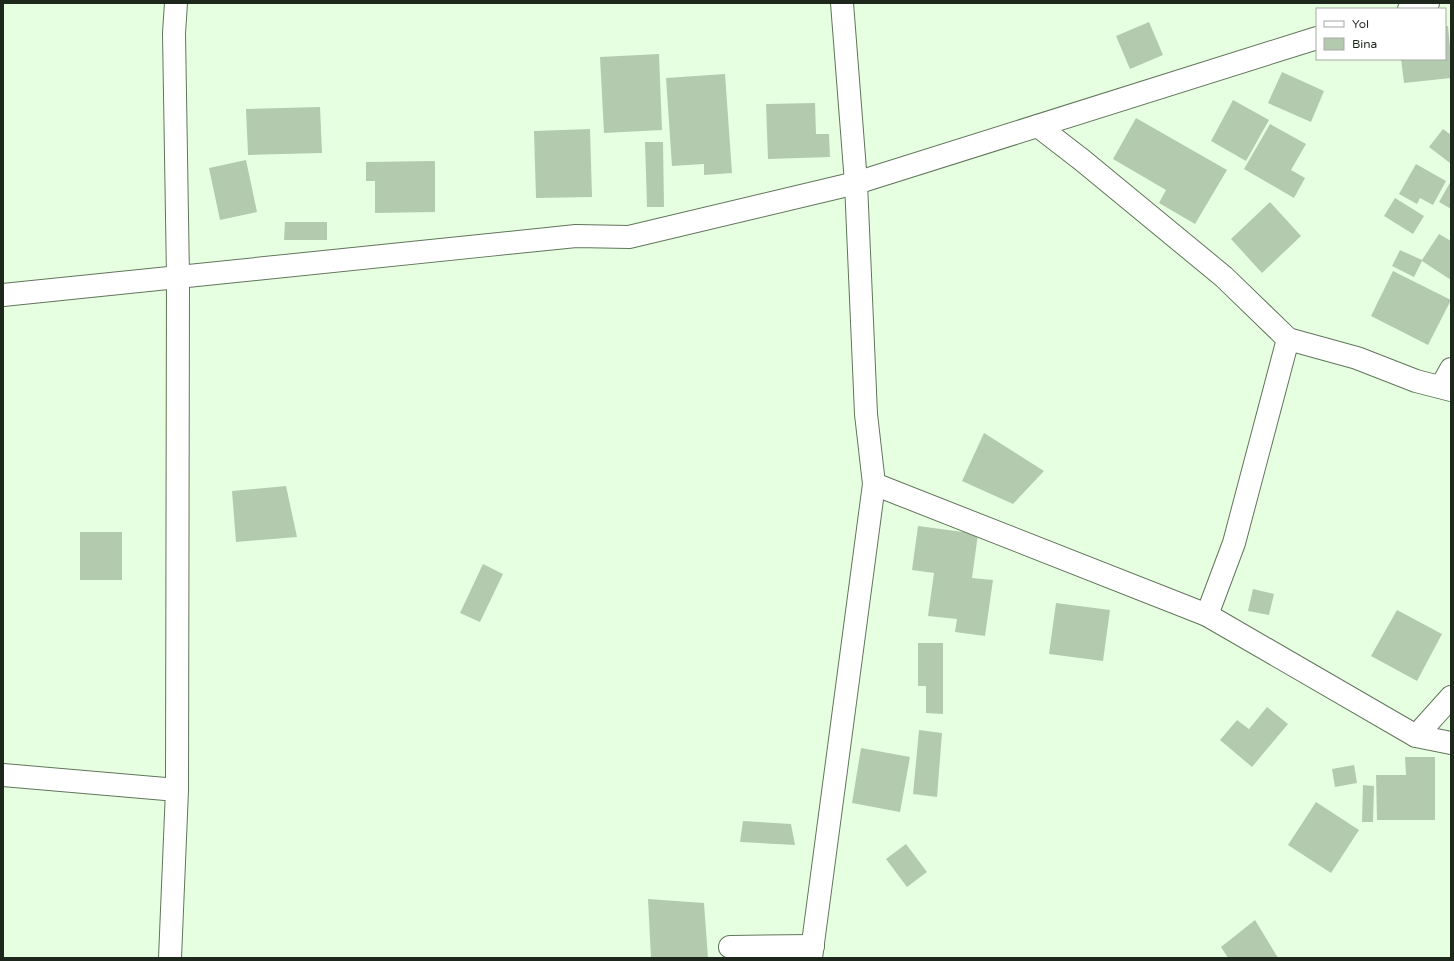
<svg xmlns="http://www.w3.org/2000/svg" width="1454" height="961" viewBox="0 0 1454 961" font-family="'Varela Round',sans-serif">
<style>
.building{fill:#b4caae}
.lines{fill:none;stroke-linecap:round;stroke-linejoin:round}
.street-casing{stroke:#61755b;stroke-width:24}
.street{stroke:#fff;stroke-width:22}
</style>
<rect width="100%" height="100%" fill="#e7ffe1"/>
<!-- building -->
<g class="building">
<polygon points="1149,22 1163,55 1130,69 1116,36"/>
<polygon points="1445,26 1448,26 1451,58 1451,78 1404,83 1401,59 1445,59"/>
<polygon points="659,54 662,130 604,133 600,57"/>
<polygon points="1282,72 1324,91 1311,122 1268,103"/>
<polygon points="725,74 732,173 704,175 704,164 672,166 666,78"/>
<polygon points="1233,100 1269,120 1246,161 1211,141"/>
<polygon points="815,103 816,134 829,134 830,157 768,159 766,104"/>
<polygon points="320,107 322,153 248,155 246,109"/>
<polygon points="1136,118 1227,170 1195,224 1159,203 1166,190 1113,159"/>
<polygon points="1270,124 1306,144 1291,170 1305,178 1294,198 1244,169"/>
<polygon points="590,129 592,197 536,198 534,131"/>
<polygon points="1443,129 1451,135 1450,163 1429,147"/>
<polygon points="645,142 663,142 664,207 647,207"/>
<polygon points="246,160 257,212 220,220 209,168"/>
<polygon points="435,161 435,212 375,213 375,181 366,181 366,162"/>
<polygon points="1416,164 1446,181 1433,205 1420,198 1417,204 1399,194"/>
<polygon points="1451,181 1451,209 1439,202"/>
<polygon points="1395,198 1424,216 1413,234 1384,216"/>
<polygon points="1270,202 1301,236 1262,273 1231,239"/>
<polygon points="285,222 327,222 327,240 284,240"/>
<polygon points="1439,234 1451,241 1451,280 1422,261 1414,277 1392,266 1400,250 1422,260"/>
<polygon points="1393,271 1451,300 1428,345 1371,316"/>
<polygon points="984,433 1044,471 1013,504 962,481"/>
<polygon points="286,486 297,537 236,542 232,491"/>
<polygon points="918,526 978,534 972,578 993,580 985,636 955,632 957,619 928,616 934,573 912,570"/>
<rect x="80" y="532" width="42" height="48"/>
<polygon points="483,564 503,574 480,622 460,613"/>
<polygon points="1253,589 1274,594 1269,615 1248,611"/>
<polygon points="1056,603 1110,610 1103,661 1049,654"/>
<polygon points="1397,610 1442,634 1417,681 1371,656"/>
<polygon points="918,643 943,643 943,714 926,713 926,686 918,686"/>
<polygon points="1267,707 1288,724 1252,767 1220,740 1237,720 1249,729"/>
<polygon points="919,730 942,733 937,797 913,794"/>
<polygon points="861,748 910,757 900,812 852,803"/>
<polygon points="1405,757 1435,757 1435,820 1377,820 1376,775 1406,775"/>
<polygon points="1354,765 1357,783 1335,787 1332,769"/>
<polygon points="1363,785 1374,786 1373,822 1362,822"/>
<polygon points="1316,802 1359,830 1331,873 1288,845"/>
<polygon points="743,821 791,824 795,845 740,842"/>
<polygon points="906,844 927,872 907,887 886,859"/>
<polygon points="648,899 704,903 708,958 651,958"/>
<polygon points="1255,920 1278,958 1228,958 1221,947"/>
</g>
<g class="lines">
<!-- street casing -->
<g class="street-casing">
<g id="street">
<polyline points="842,3 856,183 866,414 874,484 1207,615 1416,736 1451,743"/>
<polyline points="1409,9 1428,3"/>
<polyline points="1038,126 1082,160 1224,277 1288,339 1357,358 1416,381 1451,390"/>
<polyline points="3,295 576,236 629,237 856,183 1317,38"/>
<polyline points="1441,387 1451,369"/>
<polyline points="1207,615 1234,543 1288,339"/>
<polyline points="1416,736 1451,697"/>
<polyline points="3,775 177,790"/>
<polyline points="730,947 813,946"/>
<polyline points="170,958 177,790 178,278 174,33 176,3"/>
<polyline points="811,958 874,484"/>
</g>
</g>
<!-- street -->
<use href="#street" class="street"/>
</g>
<!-- border -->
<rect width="1454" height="961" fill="none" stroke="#1e271c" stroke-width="8"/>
<!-- legend -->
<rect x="1316" y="8" width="130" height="52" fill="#ffffff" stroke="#a5a9a4"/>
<rect x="1324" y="21" width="20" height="6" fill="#ffffff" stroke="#a5a9a4"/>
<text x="1352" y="28" font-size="12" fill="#1e271c">Yol</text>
<rect x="1324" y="38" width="20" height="12" fill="#b4caae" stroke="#a5a9a4"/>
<text x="1352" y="48" font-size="12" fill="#1e271c">Bina</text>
</svg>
